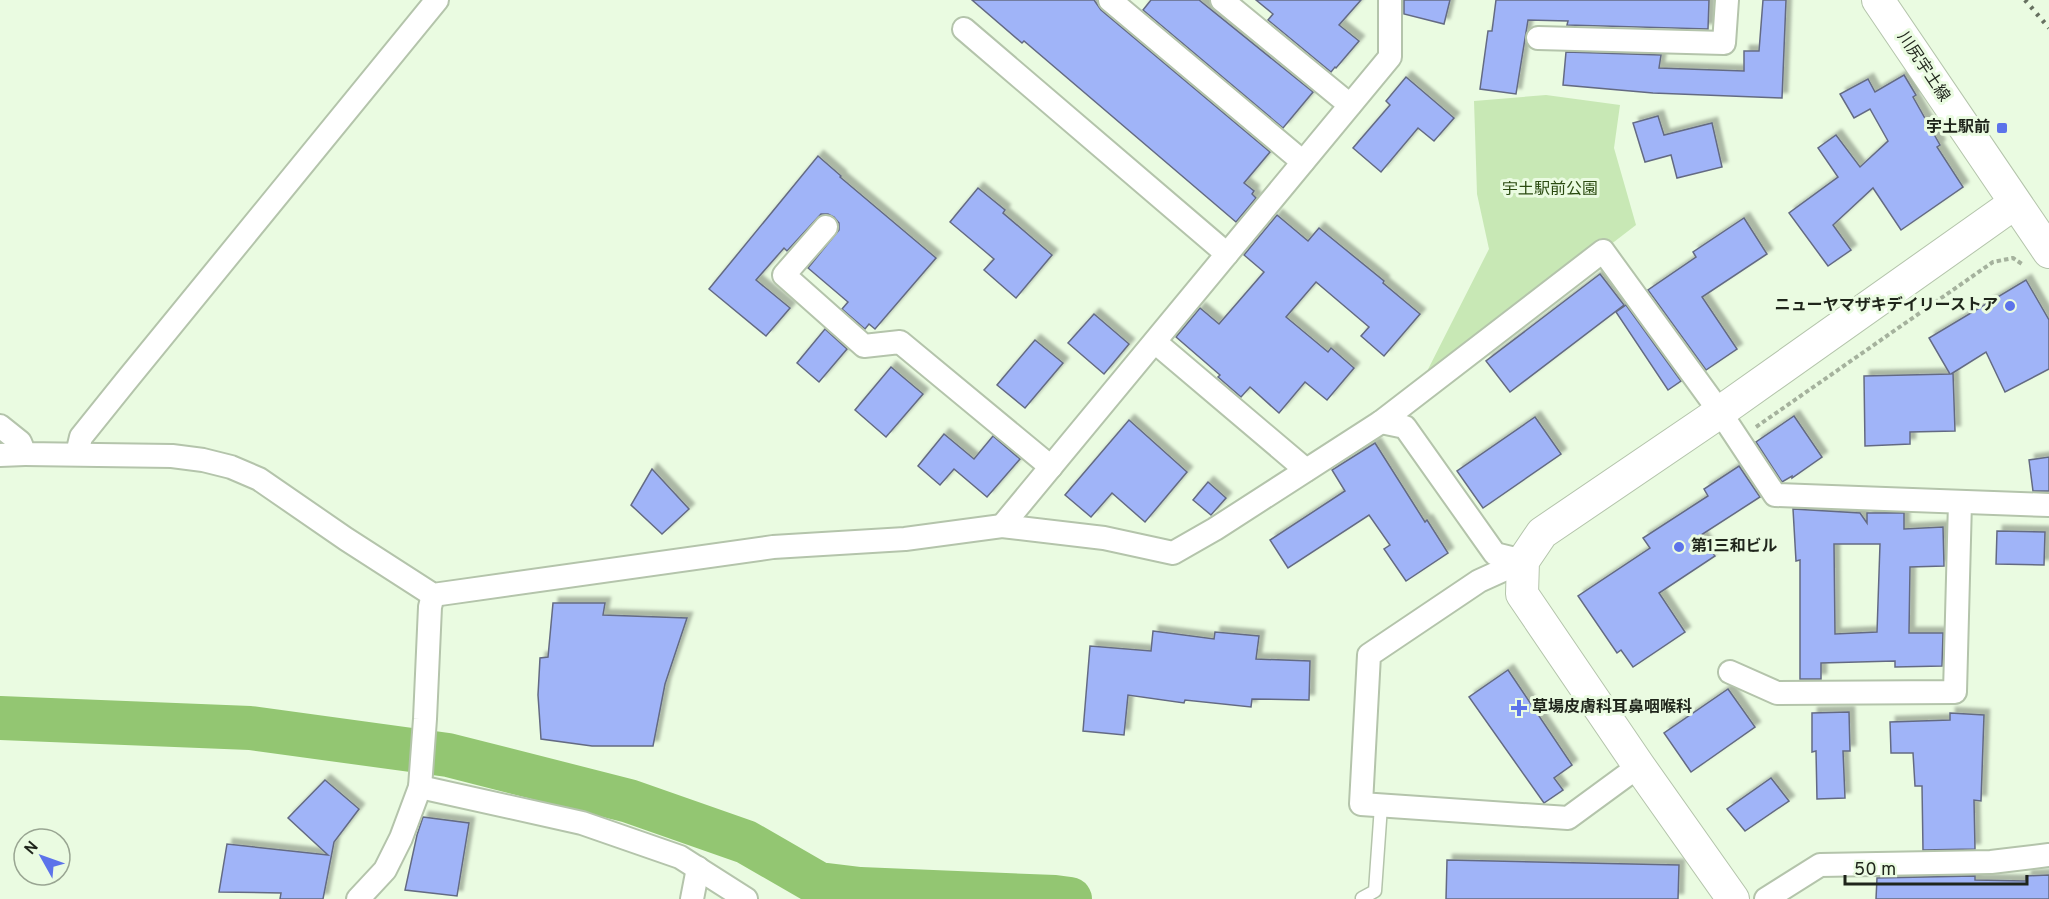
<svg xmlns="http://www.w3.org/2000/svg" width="2049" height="899" viewBox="0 0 2049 899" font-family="Overpass,'Noto Sans JP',sans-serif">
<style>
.green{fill:#c8e8b5}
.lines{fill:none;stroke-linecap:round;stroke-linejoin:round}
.river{stroke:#93c672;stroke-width:44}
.building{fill:#a0b4f8;stroke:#646b83;stroke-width:1.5;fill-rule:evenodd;filter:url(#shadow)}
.lane-casing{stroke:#b4c4ab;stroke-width:15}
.street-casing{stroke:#b4c4ab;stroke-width:26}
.secondary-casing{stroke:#b4c4ab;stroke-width:34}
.path{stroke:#a5b29d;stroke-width:4;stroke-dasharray:4.5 3;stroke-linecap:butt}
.lane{stroke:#fff;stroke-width:12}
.street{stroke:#fff;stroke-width:22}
.secondary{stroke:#fff;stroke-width:32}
.rail{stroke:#667060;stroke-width:4.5;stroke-dasharray:3 6;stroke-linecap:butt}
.poi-dot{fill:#5c73ea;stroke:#eafbe1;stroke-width:2}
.labels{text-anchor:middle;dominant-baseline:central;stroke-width:6;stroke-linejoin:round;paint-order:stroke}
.street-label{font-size:16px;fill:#1f251b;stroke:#eafbe1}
.poi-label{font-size:16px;font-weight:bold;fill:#1f251b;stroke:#eafbe1;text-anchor:end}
.park-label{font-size:16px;fill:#2a4a10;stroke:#eafbe1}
</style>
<defs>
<filter id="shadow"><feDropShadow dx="5.5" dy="-5.5" stdDeviation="1.5" flood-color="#0004"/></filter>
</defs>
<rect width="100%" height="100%" fill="#eafbe1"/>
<!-- green -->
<polygon class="green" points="1546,95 1620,105 1614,148 1636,225 1415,395 1489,249 1477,194 1474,101"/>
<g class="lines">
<!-- river -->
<polyline class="river" points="0,718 250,728 448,755 629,801 746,842 819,884 860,889 1055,897 1070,899"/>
</g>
<!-- building -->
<g class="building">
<polygon points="972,0 1094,0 1101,10 1270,152 1244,183 1254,191 1252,194 1256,198 1236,222 1024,41 1022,43"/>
<polygon points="1151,0 1199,0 1313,92 1283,128 1143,10"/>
<polygon points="1256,0 1361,0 1339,25 1359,41 1336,68 1335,67 1331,72 1268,20 1273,14"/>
<polygon points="1404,0 1450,0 1444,24 1404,14"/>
<polygon points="1496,0 1709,0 1708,29 1567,25 1568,21 1528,20 1516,94 1480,89 1488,31 1492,31"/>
<polygon points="1763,0 1786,0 1782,98 1653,93 1563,85 1566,52 1661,55 1659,68 1744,71 1744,51 1759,51"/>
<polygon points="1904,75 1916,95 1913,97 1940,145 1937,147 1963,187 1901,230 1873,188 1833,225 1851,250 1828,266 1789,213 1838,177 1818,148 1836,135 1860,167 1888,141 1870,109 1854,118 1840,94 1868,79 1875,92"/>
<polygon points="1406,77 1454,118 1434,141 1418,128 1381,172 1353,148 1390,105 1386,101"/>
<polygon points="1658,116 1664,135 1712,123 1722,167 1677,178 1671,155 1645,162 1633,123"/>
<polygon points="818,156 841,176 840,177 936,258 875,329 869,324 865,329 842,309 848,302 808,268 839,230 839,223 834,217 828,214 821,214 787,251 784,248 756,280 790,308 766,336 709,289"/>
<polygon points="978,188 1005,210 1003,213 1052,255 1016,298 984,270 994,259 950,222"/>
<polygon points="1277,215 1308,241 1319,228 1384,281 1383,283 1420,314 1384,356 1361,336 1369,327 1316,282 1286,317 1328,352 1331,348 1354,368 1327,400 1305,382 1279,413 1250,387 1241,397 1218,377 1220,375 1176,337 1200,308 1219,324 1264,272 1244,255"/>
<polygon points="1744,218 1767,254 1702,297 1737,349 1706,370 1648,290 1696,257 1693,252"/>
<polygon points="1600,274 1624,305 1510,392 1486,361"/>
<polygon points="2026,280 2049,320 2049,369 2005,392 1986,352 1951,374 1953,373 1955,431 1910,432 1910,444 1865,446 1864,376 1950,374 1929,338"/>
<polygon points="1626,305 1681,381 1668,390 1616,312"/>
<polygon points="1094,314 1129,344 1104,374 1068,343"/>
<polygon points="825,329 847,349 819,382 797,363"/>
<polygon points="1035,340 1063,363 1025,408 997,385"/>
<polygon points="891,367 923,394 886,437 855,410"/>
<polygon points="1794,416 1822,457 1792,478 1792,476 1782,482 1756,442"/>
<polygon points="1535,417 1561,454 1483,508 1457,471"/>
<polygon points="1129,420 1187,472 1145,522 1112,493 1091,517 1065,495"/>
<polygon points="944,434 974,459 993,436 1020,459 987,497 954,469 940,485 918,466"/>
<polygon points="1375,443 1425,522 1427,520 1448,553 1406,581 1384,549 1390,545 1369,515 1288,568 1270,540 1345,491 1332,470"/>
<polygon points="2049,457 2049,491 2033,491 2029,460"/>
<polygon points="1739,466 1760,497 1701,535 1715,556 1659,593 1685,632 1633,667 1621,650 1617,653 1578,596 1650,548 1643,538 1708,496 1704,489"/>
<polygon points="652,469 689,509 662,534 631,505"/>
<polygon points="1208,482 1226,498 1211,515 1193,500"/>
<path d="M1793,509L1860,513L1867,523V513H1904V529L1943,527L1944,566L1910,567L1909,633H1943L1942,666L1895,667V661L1821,663V679H1800V560L1796,561ZM1834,544H1880L1877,632L1835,634Z"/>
<polygon points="1997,531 2045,532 2044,565 1996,564"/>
<polygon points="553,603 605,603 603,615 687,618 665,684 653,746 592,746 541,739 538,695 540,658 548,657"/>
<polygon points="1153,631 1214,639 1215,632 1259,636 1256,659 1310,661 1309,700 1252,699 1251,707 1185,700 1184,703 1128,695 1124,735 1083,731 1090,646 1151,651"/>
<polygon points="1508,670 1572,765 1554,778 1563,790 1544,803 1469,697"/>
<polygon points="1728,689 1755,727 1691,772 1664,733"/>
<polygon points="1849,712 1850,751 1843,751 1845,798 1817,799 1816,751 1812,752 1812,713"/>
<polygon points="1950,713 1984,715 1981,801 1974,800 1975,849 1923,850 1922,786 1915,786 1913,753 1891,753 1890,722 1950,720"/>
<polygon points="1771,778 1789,801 1745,831 1727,809"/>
<polygon points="325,780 359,809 334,842 323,899 280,899 281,893 219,892 227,844 328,855 288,818"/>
<polygon points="423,817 469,823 457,896 405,890 417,835"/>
<polygon points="1447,860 1679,865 1678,899 1446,899"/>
<polygon points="2049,875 2049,899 1876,899 1877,878 1975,876 1975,880 2026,881 2026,876"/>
</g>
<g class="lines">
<!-- lane casing -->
<g class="lane-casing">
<polyline id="lane" points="1362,898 1375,891 1381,806"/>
</g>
<!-- street casing -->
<g class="street-casing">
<g id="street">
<polyline points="1110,0 1303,162"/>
<polyline points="1222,0 1350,105"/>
<polyline points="964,29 1227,254"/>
<polyline points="1538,38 1724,43 1727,0"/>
<polyline points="826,227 784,275 864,346 900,342 1051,467"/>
<polyline points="1155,342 1306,470"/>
<polyline points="1381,422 1405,427 1495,554 1523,561"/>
<polyline points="0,426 20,442 25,454 172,456 203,460 231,467 259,479 346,539 433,595 773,547 905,539 1002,526 1104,538 1173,553 1215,529 1381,422 1603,251 1720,412 1775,495 2049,505"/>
<polyline points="77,454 81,437 126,381 437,0"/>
<polyline points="0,455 25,454"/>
<polyline points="1002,526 1390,57 1390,0"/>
<polyline points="1523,561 1479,581 1369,655 1361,804 1568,818 1639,766"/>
<polyline points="1730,672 1777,693 1955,692 1960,502"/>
<polyline points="420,787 582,823 680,857 746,899"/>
<polyline points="358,899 385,870 401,838 420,787 425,719 430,607 433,595"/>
<polyline points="692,899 698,868"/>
<polyline points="1766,899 1820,865 1991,862 2049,855"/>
</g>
</g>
<!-- secondary casing -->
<g class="secondary-casing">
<g id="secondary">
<polyline points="1878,0 2049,252"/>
<polyline points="1733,899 1639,766 1522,594 1523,561 1542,533 1720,412 2015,203"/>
</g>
</g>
<!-- path -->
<polyline class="path" points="1756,427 1993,262 2013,258 2022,264"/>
<!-- lane -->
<use href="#lane" class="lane"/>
<!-- street -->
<use href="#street" class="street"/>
<!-- secondary -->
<use href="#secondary" class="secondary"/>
<!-- rail -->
<polyline class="rail" points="2025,0 2049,28"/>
</g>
<!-- markers -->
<g class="poi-dot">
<rect x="1996" y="122" width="12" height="12" rx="3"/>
<circle cx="2010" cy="306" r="6"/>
<circle cx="1679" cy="547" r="6"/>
<path d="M1516 699h6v6h6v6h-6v6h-6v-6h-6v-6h6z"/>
</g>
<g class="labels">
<!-- street labels -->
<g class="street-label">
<text transform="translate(1923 67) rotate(56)">川尻宇土線</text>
</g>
<!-- poi labels -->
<g class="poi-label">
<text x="1990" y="128">宇土駅前</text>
<text x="1998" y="306">ニューヤマザキデイリーストア</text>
<text x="1691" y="547" text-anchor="start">第1三和ビル</text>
<text x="1532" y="708" text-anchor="start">草場皮膚科耳鼻咽喉科</text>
</g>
<!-- park labels -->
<g class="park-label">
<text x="1550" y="190">宇土駅前公園</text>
</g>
</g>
<!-- north arrow -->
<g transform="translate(42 857) rotate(310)"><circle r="28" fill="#eafbe1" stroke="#99a592" stroke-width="1.5"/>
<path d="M0-4.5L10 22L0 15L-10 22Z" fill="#5c73ea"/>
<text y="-9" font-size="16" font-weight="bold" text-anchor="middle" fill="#1f251b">N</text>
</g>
<!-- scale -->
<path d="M1845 875v9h182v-9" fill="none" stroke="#1f251b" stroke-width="3"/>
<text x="1854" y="875" font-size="18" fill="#1f251b" stroke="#eafbe1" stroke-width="4.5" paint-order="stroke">50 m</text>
</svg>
